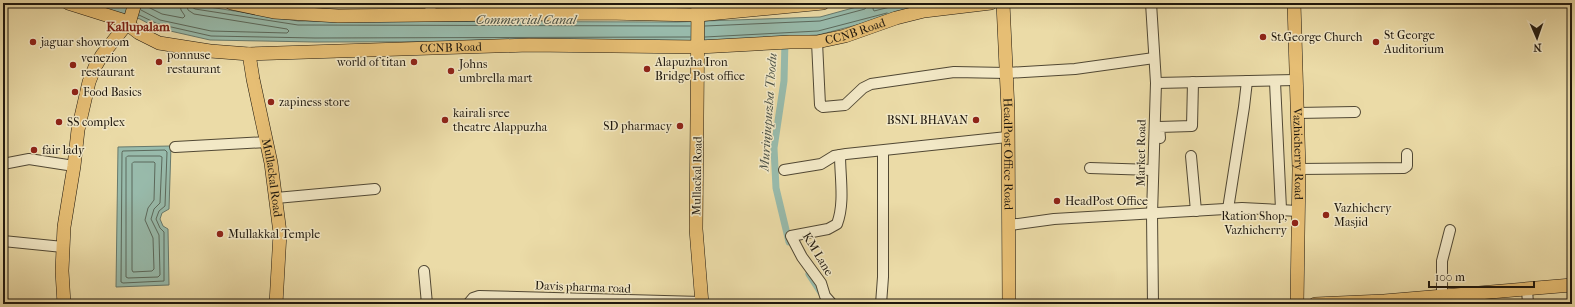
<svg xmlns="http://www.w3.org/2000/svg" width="1575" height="307" viewBox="0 0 1575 307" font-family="'IM FELL French Canon',serif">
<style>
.water{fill:#98bbac;stroke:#67796c}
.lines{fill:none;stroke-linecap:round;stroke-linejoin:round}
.shore{stroke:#5b695c;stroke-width:1}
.canal{stroke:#98bbac;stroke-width:7}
.minor-casing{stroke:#514834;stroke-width:12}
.major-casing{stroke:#1e170d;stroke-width:14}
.minor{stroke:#f2e8c6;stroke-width:10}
.major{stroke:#e6be74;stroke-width:13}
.poi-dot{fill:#8f2418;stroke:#f2e8c6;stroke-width:1.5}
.labels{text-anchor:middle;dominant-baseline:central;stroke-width:3;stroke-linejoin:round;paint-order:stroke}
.street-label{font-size:12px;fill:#1e170d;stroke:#f2e8c6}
.poi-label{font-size:12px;fill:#1e170d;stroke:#f2e8c6;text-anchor:start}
.water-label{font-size:13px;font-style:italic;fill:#495045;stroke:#f2e8c6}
.neighbourhood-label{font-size:13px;font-weight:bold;fill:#7a1f14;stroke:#f2e8c6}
</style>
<rect width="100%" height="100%" fill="#ebdba7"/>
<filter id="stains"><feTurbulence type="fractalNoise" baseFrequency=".005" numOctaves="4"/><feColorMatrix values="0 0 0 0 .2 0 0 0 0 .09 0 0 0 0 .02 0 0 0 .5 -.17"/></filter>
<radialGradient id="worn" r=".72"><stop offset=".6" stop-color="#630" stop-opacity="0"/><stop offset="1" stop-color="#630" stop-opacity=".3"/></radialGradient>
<!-- water -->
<g class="water">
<polygon points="86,3 184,3 298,21 677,22 820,17 871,3 958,3 922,8 818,35 707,41 315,42 210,40 157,28 140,19"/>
<polygon points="171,146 169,209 162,213 160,219 163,226 168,229 169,285 116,287 118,147"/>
</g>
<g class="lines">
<!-- shore -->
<g class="shore">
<polyline points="191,3 192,7 195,9 298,25 690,26"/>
<polyline points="874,3 873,9 874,11 906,3"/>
<polyline points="142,4 162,14 183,18 185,16 181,10 180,3"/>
<polyline points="141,10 160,20 211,31 287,33 289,31 287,29 194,14 188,10 186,3"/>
<polyline points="139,15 158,24 211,36 315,38 690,37"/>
<polyline points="705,26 820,21 865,9 869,3"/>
<polyline points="705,37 818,31 887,13"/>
<polygon points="123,151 165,150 167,152 165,206 159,211 156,219 160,228 164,232 164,281 123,283 121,282 122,153"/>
<polygon points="128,156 160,156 162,157 160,203 154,209 151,219 159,235 160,275 158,277 128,278 126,277 126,158"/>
<polygon points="134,162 154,162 155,163 154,200 148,208 145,220 153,238 154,269 152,271 133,272 132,270 132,164"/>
</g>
<!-- canal -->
<g class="canal">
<polyline points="785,41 784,81 774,148 776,188 789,242"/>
<polyline points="809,274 822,294"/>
</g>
<!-- minor casing -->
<g class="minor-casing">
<g id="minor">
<polyline points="430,3 431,15"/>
<polyline points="466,3 466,14"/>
<polyline points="1151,3 1156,83 1152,214 1153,304"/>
<polyline points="817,42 820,105 823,107 845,105 863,88 871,84 954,72 1007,73 1075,69 1154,58"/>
<polyline points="1275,82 1281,209"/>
<polyline points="1156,83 1296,80"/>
<polyline points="1297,113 1355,112"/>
<polyline points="1160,138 1159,127 1192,126 1193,82"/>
<polyline points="175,147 267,142"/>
<polyline points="1191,156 1196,211"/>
<polyline points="3,164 29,159 74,166"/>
<polyline points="1090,168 1153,170"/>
<polyline points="1299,169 1404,168 1407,166 1407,154"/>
<polyline points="784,170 821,164 834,156 846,154 1007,137"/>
<polyline points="276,198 375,189"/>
<polyline points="1228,209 1244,107 1247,81"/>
<polyline points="1010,225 1054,219 1242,208 1298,211"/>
<polyline points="3,241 63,247"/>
<polyline points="424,271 427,304"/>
<polyline points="1527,289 1528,304"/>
<polyline points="1442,296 1442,261 1450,230"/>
<polyline points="468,304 473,298 479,296 701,302"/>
<path d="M832,304L825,296L821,283L802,257L791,236L828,229L837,224C845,203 840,177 840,155"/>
<polyline points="881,304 883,277 883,151"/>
</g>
</g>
<!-- major casing -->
<g class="major-casing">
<g id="major">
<path id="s1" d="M68,3L122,20L139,33L159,43L210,51L249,54L529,45L699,47L790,42H817L845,36L896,18L924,11L991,3"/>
<polyline points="231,3 274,12 338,16 605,13 698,15 823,3"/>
<polyline points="698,3 696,229 702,304"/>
<path id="s2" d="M1003,3L1008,111L1009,304"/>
<path id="s3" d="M1294,3L1299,169L1297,304"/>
<path id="s4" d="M249,54L253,79L271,163L280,233L276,304"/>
<polyline points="64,304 62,271 64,227 74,166 78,130 89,82 95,67 102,55 130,20 135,3"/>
<polyline points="1315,304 1384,301 1572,285"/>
</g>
</g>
<!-- minor -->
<use href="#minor" class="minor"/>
<!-- major -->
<use href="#major" class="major"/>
</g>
<!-- markers -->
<g class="poi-dot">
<circle cx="1263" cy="37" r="4"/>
<circle cx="33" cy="42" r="4"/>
<circle cx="1376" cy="42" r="4"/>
<circle cx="159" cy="62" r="4"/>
<circle cx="414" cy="62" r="4"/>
<circle cx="73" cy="65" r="4"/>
<circle cx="647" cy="69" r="4"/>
<circle cx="451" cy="71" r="4"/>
<circle cx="75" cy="92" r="4"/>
<circle cx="271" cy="102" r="4"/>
<circle cx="445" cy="120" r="4"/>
<circle cx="976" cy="120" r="4"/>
<circle cx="59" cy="122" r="4"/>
<circle cx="680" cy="126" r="4"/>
<circle cx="34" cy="150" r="4"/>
<circle cx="1057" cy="201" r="4"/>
<circle cx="1326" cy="215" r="4"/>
<circle cx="1295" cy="223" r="4"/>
<circle cx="220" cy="234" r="4"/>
</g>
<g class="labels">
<!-- street labels -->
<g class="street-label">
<text stroke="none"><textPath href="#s1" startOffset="799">CCNB Road</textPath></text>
<text stroke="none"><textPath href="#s1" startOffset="393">CCNB Road</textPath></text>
<text stroke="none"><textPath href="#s2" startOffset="151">HeadPost Office Road</textPath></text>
<text transform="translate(1141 153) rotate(-89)">Market Road</text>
<text stroke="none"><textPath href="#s3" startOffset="151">Vazhicherry Road</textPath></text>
<text transform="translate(697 176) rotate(-89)">Mullackal Road</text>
<text stroke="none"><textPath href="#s4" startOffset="126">Mullackal Road</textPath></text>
<text transform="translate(818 254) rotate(59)">KM Lane</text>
<text transform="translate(583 287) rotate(2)">Davis pharma road</text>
</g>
<!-- poi labels -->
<g class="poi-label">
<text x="1384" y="35">St George<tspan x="1384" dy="14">Auditorium</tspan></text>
<text x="1271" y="37">St.George Church</text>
<text x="41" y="42">jaguar showroom</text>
<text x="167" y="55">ponnuse<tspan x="167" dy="14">restaurant</tspan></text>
<text x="81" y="58">venezion<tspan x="81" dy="14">restaurant</tspan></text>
<text x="406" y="62" text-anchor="end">world of titan</text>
<text x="655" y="62">Alapuzha Iron<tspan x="655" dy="14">Bridge Post office</tspan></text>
<text x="459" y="64">Johns<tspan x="459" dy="14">umbrella mart</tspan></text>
<text x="83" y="92">Food Basics</text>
<text x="279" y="102">zapiness store</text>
<text x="453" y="113">kairali sree<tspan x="453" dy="14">theatre Alappuzha</tspan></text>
<text x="968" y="120" text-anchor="end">BSNL BHAVAN</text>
<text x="67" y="122">SS complex</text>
<text x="672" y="126" text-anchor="end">SD pharmacy</text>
<text x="42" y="150">fair lady</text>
<text x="1065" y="201">HeadPost Office</text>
<text x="1334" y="208">Vazhichery<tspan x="1334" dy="14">Masjid</tspan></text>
<text x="1287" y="216" text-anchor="end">Ration Shop,<tspan x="1287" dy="14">Vazhicherry</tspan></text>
<text x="228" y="234">Mullakkal Temple</text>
</g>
<!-- water labels -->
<g class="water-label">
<text x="526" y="19">Commercial Canal</text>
<text transform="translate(768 112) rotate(-86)">Murinjupuzha Thodu</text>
</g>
<!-- neighbourhood labels -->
<g class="neighbourhood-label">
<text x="138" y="26">Kallupalam</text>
</g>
</g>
<!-- margin -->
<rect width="1575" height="307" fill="none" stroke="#ebdba7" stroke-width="16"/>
<rect x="4" y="4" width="1567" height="299" fill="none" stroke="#1e170d" stroke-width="2"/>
<rect x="8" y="8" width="1559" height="291" fill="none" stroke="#1e170d"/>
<!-- north arrow -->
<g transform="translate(1537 38) rotate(178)" stroke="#f2e8c6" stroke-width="3" paint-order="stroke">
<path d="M0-3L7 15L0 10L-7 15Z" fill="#1e170d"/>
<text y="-6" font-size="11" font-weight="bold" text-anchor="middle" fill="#1e170d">N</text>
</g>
<!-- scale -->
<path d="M1429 281v6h105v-6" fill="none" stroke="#1e170d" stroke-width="2"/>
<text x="1435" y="281" font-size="12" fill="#1e170d" stroke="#f2e8c6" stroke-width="3" paint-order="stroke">100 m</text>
<rect width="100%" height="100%" filter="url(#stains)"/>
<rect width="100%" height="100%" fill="url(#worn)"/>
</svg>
